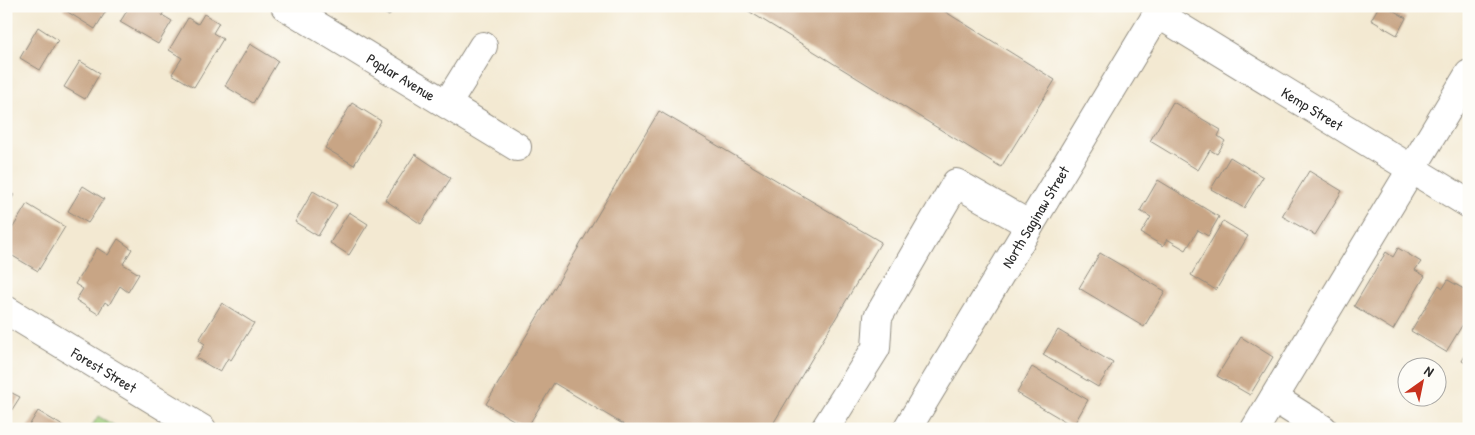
<svg xmlns="http://www.w3.org/2000/svg" width="1475" height="435" viewBox="0 0 1475 435" font-family="'Patrick Hand',sans-serif">
<style>
.green{fill:#9dca78;stroke:#647a52}
.building{fill:#c8a585}
.lines{fill:none;stroke-linecap:round;stroke-linejoin:round}
.minor-casing{stroke:#8f8a7e;stroke-width:30}
.minor{stroke:#fff;stroke-width:28}
.labels{text-anchor:middle;dominant-baseline:central;stroke-width:5;stroke-linejoin:round;paint-order:stroke}
.street-label{font-size:15px;fill:#2b2b2b;stroke:#fdfcf7}
</style>
<rect width="100%" height="100%" fill="#fdfcf7"/>
<filter id="ink" filterUnits="userSpaceOnUse"><feTurbulence type="fractalNoise" baseFrequency=".02" numOctaves="2"/><feDisplacementMap in="SourceGraphic" scale="10" xChannelSelector="R" yChannelSelector="G"/><feConvolveMatrix kernelMatrix="1 2 1 2 8 2 1 2 1" color-interpolation-filters="sRGB"/></filter>
<filter id="wash" filterUnits="userSpaceOnUse"><feTurbulence type="fractalNoise" baseFrequency=".0096" numOctaves="4" result="noise"/><feDisplacementMap in="SourceGraphic" scale="20" xChannelSelector="R" yChannelSelector="G"/><feGaussianBlur stdDeviation="1.12" result="paint"/><feColorMatrix in="noise" values="0 0 0 0 0 0 0 0 0 0 0 0 0 0 0 0 0 1.4 0 .05"/><feComposite in="paint" operator="in"/></filter>
<g filter="url(#wash)">
<rect width="100%" height="100%" fill="#f3e9d2"/>
<!-- green -->
<polygon class="green" points="98,416 120,429 90,429"/>
<g id="blocks">
<!-- building -->
<g class="building">
<polygon points="65,6 109,6 95,29 63,9"/>
<polygon points="130,6 167,6 162,15 172,21 158,44 120,22"/>
<polygon points="372,6 394,6 389,16"/>
<polygon points="743,6 936,6 1055,80 1001,167 742,7"/>
<polygon points="1379,6 1386,6 1406,18 1397,35 1371,20"/>
<polygon points="204,14 219,23 213,33 223,39 194,87 172,74 182,58 169,50 188,18 198,24"/>
<polygon points="38,27 58,40 40,70 20,58"/>
<polygon points="250,44 278,61 253,103 225,86"/>
<polygon points="80,61 100,73 85,99 64,87"/>
<polygon points="1173,102 1221,130 1218,136 1225,141 1217,154 1210,150 1198,170 1150,141"/>
<polygon points="352,103 381,121 354,165 325,148"/>
<polygon points="659,111 881,242 770,429 631,429 554,383 527,428 486,404"/>
<polygon points="415,154 451,178 421,224 385,200"/>
<polygon points="1230,157 1263,177 1244,208 1211,189"/>
<polygon points="1309,171 1342,191 1315,235 1282,216"/>
<polygon points="1158,180 1219,217 1208,236 1198,230 1186,250 1167,239 1163,246 1141,233 1151,217 1140,211"/>
<polygon points="83,186 104,199 88,223 68,211"/>
<polygon points="6,190 14,195 6,208"/>
<polygon points="313,191 337,205 318,236 295,222"/>
<polygon points="27,204 65,227 38,271 6,252 6,239"/>
<polygon points="349,212 368,224 349,255 330,243"/>
<polygon points="1223,221 1248,236 1216,290 1191,275"/>
<polygon points="118,239 132,249 123,264 139,274 128,292 120,286 109,305 105,302 98,314 76,300 83,289 75,284 97,248 108,255"/>
<polygon points="1398,248 1421,262 1415,270 1425,276 1393,330 1354,306 1386,252 1393,257"/>
<polygon points="1100,253 1165,291 1144,327 1079,288"/>
<polygon points="1448,280 1469,292 1469,299 1467,302 1469,303 1469,314 1446,352 1411,331 1439,285 1443,288"/>
<polygon points="222,303 254,323 231,360 228,358 220,372 196,358 205,344 199,340"/>
<polygon points="1058,330 1113,363 1098,387 1043,355"/>
<polygon points="1241,337 1273,357 1250,395 1217,376"/>
<polygon points="1469,349 1469,365 1462,361"/>
<polygon points="1032,367 1088,400 1073,426 1017,393"/>
<polygon points="6,390 20,397 6,419"/>
<polygon points="38,411 68,429 27,429"/>
</g>
</g>
</g>
<g filter="url(#ink)">
<use href="#blocks" fill-opacity="0" stroke="#8f8a7e" stroke-width="1"/>
<g class="lines">
<!-- minor casing -->
<g class="minor-casing">
<g id="minor">
<path id="s1" d="M285,6L517,147"/>
<path id="s2" d="M1158,14L1469,204"/>
<polyline points="447,104 483,46"/>
<path id="s3" d="M6,310L202,429"/>
<polyline points="1274,398 1323,429"/>
<polyline points="825,429 876,348 878,317 956,183 1030,225"/>
<path id="s4" d="M907,429L1162,6"/>
<polyline points="1255,429 1469,74"/>
</g>
</g>
<!-- minor -->
<use href="#minor" class="minor"/>
</g>
</g>
<g class="labels">
<!-- street labels -->
<g class="street-label">
<text stroke="none"><textPath href="#s1" startOffset="136">Poplar Avenue</textPath></text>
<text stroke="none"><textPath href="#s2" startOffset="181">Kemp Street</textPath></text>
<text stroke="none"><textPath href="#s4" startOffset="248">North Saginaw Street</textPath></text>
<text stroke="none"><textPath href="#s3" startOffset="115">Forest Street</textPath></text>
</g>
</g>
<!-- margin -->
<rect width="1475" height="435" fill="none" stroke="#fdfcf7" stroke-width="25"/>
<!-- north arrow -->
<g transform="translate(1422 382) rotate(33)"><circle r="24" fill="#fdfcf7" stroke="#a9a8a5"/>
<path d="M0-4L9 19L0 12L-9 19Z" fill="#c8321e"/>
<text y="-8" font-size="14" font-weight="bold" text-anchor="middle" fill="#2b2b2b">N</text>
</g>
</svg>
